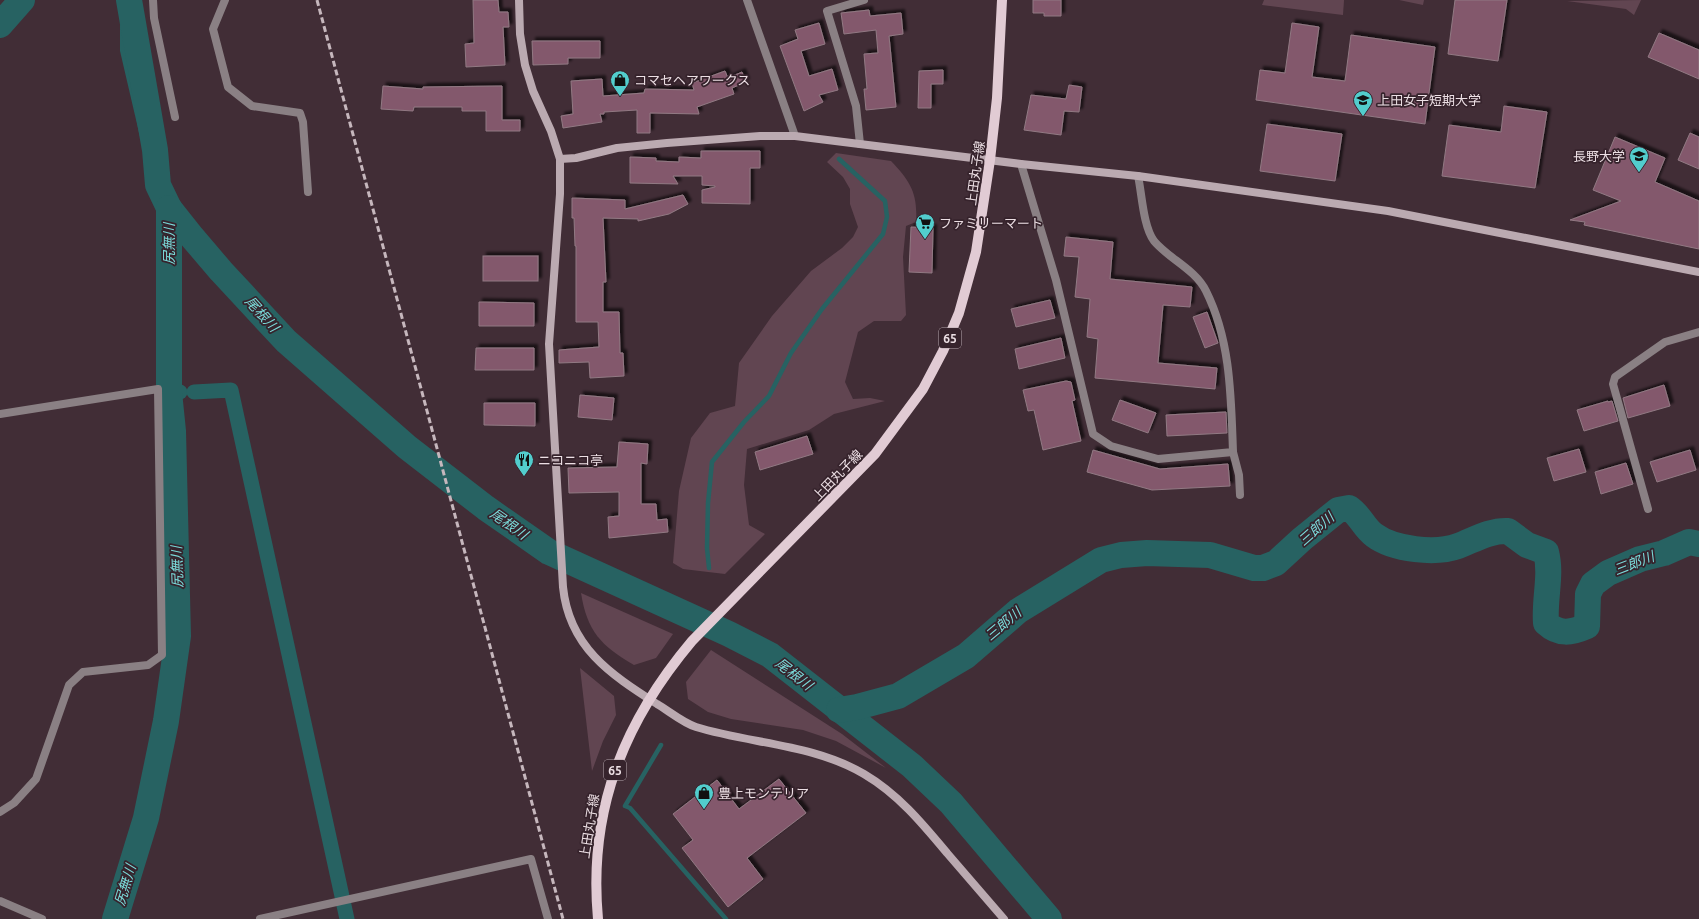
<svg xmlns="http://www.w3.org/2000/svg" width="1699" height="919" viewBox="0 0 1699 919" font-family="Ubuntu,'Noto Sans JP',sans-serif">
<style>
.green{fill:#614551}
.water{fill:#276262}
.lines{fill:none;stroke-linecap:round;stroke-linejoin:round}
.stream{stroke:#276262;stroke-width:4.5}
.canal{stroke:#276262;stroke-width:15}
.river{stroke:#276262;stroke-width:26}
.building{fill:#83596c;stroke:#917983;filter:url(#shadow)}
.street{stroke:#8a8084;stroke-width:8}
.secondary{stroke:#bbaab1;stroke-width:8}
.primary{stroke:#e1cbd4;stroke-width:10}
.rail{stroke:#c6b7bd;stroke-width:3;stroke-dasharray:6 3;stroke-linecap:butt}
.labels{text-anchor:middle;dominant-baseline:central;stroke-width:3.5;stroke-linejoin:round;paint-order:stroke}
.shield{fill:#36232c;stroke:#b5a7ad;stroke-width:1}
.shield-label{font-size:12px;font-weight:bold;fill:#ecdfe4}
.poi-label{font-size:13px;fill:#ecdfe4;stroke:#36232c;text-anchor:start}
.street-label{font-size:13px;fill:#ecdfe4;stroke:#36232c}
.water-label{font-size:14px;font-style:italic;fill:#7adad9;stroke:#36232c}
</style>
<defs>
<filter id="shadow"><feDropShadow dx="3.5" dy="-3.5" stdDeviation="1" flood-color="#0009"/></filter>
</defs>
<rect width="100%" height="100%" fill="#412d36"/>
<!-- green -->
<g class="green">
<polygon points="1264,0 1344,0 1343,15 1262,5"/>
<polygon points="1399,0 1424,0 1423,5"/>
<polygon points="1641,0 1634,15 1626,9 1567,1"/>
<path d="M836,153L891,161C910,181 918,193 916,222L906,226L903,257L906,315L901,321H874L858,332L845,382L853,399L870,398L885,401L834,414L809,430L747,449L744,485L749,525L765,534L725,574L683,569L673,563L679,491L691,438L710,413L735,406L739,363L772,316L811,271L842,248L853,237L858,227L850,204V189L843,177L827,162Z"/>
<path d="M581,593L673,634L656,658L634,665C601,646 587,631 581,593Z"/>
<polygon points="711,650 842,734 886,768 836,741 803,730 731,719 708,712 688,699 686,682"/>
<polygon points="580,668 614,696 616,715 603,741 592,771"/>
</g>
<!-- water -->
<polygon class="water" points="124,0 135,0 139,30 133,61 141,92 142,111 152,145 154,166 169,208 154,197 120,51 120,22"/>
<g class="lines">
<!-- stream -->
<g class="stream">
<polyline points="709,568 707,548 708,503 712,462 744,422 769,396 791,353 822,309 883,234 887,217 885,201 839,159"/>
<polyline points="661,745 625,806 630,808 726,919"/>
</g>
<!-- canal -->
<g class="canal">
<polyline points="169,392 180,392"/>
<polyline points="194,392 231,390 347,919"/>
</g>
<!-- river -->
<g class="river">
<polyline points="129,0 155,150 158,185 169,208 192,237 221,271 286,341 407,447 486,508 549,552 729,634 770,655 912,766 951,803 1049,919"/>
<polyline points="0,25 22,0"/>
<path d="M839,710L857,707L898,696L966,656L1018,611L1101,560L1121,555L1147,553L1210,555L1254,568H1263L1276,563L1302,539L1338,510L1349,508C1360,515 1364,528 1374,535C1394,550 1436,554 1458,546C1474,540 1490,530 1508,531L1527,545L1546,552C1552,575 1544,599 1546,623C1559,635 1571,633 1587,626L1588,594L1593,584L1608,573L1640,559L1664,553L1689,542L1699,544"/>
<polyline points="115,919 146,818 166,721 178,636 173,431 169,392 169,208"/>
</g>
</g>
<!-- building -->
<g class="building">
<polygon points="473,0 498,0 499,12 508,12 509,27 503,27 505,65 466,67 465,44 474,43"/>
<polygon points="1033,0 1061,0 1061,16 1044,16 1044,13 1033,13"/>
<polygon points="1455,0 1507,0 1498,61 1448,54"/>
<polygon points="869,10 870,16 901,13 903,34 889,36 896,107 866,110 864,89 867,89 864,54 878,53 876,30 844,34 841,13"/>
<polygon points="819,23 825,44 801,51 809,76 832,69 838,90 819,95 823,102 804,111 780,46 798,39 795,30"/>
<polygon points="1292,23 1319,27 1312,77 1345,81 1351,35 1435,47 1425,124 1256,100 1260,70 1285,73"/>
<polygon points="1659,33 1699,50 1699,79 1648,57"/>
<polygon points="532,41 600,41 600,58 568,58 568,64 533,65"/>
<polygon points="943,70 943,84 931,84 931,108 918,108 919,71"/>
<polygon points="725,71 728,78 742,72 746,82 732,88 734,94 697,107 699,114 650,113 650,133 637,133 637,110 604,112 604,114 600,114 602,122 563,128 561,116 573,114 571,81 602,79 603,96 644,93 645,89 694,90 692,83"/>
<polygon points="1069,85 1082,87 1079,112 1064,111 1061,135 1024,130 1031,95 1066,99"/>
<polygon points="383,86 423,89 423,87 502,86 502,120 520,120 520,131 486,131 486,111 462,111 462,107 414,107 413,111 381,109"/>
<polygon points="1504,106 1547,112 1535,188 1442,176 1449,125 1501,132"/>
<polygon points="1267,124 1342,134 1335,181 1260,171"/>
<polygon points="1690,133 1699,137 1699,169 1678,160"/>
<polygon points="1615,137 1665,158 1655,182 1699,201 1699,249 1584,225 1585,222 1570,220 1621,201 1593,190"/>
<polygon points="701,151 760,151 760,168 750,168 750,204 702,203 702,190 715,187 715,186 702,185 702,176 673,176 678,184 630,183 630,157 656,158 656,161 679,162 679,157 701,158"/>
<polygon points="683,195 688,204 669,214 638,221 638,219 603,218 606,282 603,282 603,312 619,312 620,353 623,353 624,376 590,378 589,362 559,363 559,350 599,347 598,322 576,322 576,246 575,246 574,218 572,218 572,198 625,200 625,209"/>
<polygon points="911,227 933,228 932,273 909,272"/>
<polygon points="1066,237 1113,242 1110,279 1192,287 1190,307 1163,305 1158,363 1217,368 1215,389 1095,378 1098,339 1087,337 1090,299 1075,297 1079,257 1064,256"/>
<rect x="483" y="256" width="55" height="25"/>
<polygon points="1050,300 1055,318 1016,327 1011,309"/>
<polygon points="479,302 534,303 534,326 479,326"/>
<polygon points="1207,312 1218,343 1205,348 1193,317"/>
<polygon points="1061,338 1065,358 1019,369 1015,349"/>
<polygon points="476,348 534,348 534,370 475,370"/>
<polygon points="1066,381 1071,382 1075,400 1072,401 1081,441 1043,450 1034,410 1028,411 1023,390"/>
<polygon points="1664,385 1670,406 1628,418 1623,398"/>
<polygon points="580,395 614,398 612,420 578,417"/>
<polygon points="1120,400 1156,413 1148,433 1112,420"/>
<polygon points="1608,401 1608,402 1612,401 1618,421 1584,431 1577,410"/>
<polygon points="484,403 535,403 535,426 484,425"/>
<polygon points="1226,412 1227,433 1167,436 1166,415"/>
<polygon points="807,436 813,454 760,470 755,452"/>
<polygon points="619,442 648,444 647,464 641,463 641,504 656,504 657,520 667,519 668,532 609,538 608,517 619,516 619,492 569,493 568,468 617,467"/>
<polygon points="1579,449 1586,472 1554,481 1547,458"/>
<polygon points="1093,450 1160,469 1228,464 1230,486 1152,490 1087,472"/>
<polygon points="1690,450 1696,470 1657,482 1650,462"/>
<polygon points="1626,463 1633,484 1601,494 1595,472"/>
<polygon points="779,779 806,813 747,858 763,879 728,907 682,848 693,840 673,814 717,780 739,809"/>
</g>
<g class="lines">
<!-- street -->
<g class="street">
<polyline points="153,0 154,18 175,117"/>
<polyline points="225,0 213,29 228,87 252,106 300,113 303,122 308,192"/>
<polyline points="747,0 795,136"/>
<polyline points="860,144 856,106 827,11 864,0"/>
<path d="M1021,164L1056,280L1093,434L1111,446L1158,459L1233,452C1231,398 1231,341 1206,291C1195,269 1169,259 1154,241C1143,226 1142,194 1138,176"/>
<polyline points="0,414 158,389 162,655 148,665 83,672 69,685 36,779 14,803 0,812"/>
<polyline points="1233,452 1239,475 1240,495"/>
<polyline points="1648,509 1613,384 1615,377 1665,342 1699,332"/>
<polyline points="0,901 42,919"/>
<polyline points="260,919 531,859 548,919"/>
</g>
<!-- secondary -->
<g class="secondary">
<path d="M519,0L520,34L525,65L533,91L551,131L560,159V194L549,344L563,587C569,647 610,674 657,704C669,711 683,723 696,727C752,744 813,744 864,774C898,794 922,823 947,853C966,875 985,897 1004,919"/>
<polyline points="560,159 576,158 617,148 667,143 760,136 795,136 1021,164 1138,176 1388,211 1699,272"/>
</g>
<!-- primary -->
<path class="primary" d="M598,919C588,811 623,723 692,641L875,454L923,389L943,351L959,313L976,252L990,160L997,98L1002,0"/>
<!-- rail -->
<polyline class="rail" points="317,0 563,919"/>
</g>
<!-- icons -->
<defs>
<g id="shop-pin" transform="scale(1)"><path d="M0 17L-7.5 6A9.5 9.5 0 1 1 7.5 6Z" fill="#52cdcd" stroke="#36232c"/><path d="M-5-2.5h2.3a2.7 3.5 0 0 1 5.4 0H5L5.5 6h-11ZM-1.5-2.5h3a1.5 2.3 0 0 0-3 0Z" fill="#111"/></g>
<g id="university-pin" transform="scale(1)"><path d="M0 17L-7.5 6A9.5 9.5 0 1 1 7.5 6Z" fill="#52cdcd" stroke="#36232c"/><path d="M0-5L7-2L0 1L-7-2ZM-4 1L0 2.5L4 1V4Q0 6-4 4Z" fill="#111"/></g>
<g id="supermarket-pin" transform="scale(1)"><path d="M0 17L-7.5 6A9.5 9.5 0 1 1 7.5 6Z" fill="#52cdcd" stroke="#36232c"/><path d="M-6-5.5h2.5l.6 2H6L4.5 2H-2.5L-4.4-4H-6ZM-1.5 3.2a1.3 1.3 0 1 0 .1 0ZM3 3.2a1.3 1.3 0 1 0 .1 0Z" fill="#111"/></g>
<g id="restaurant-pin" transform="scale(1)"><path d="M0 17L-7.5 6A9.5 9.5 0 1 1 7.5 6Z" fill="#52cdcd" stroke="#36232c"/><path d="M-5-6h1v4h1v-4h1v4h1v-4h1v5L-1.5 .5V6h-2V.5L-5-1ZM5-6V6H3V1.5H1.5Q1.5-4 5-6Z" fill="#111"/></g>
</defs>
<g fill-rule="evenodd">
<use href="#shop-pin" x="620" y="80"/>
<use href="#university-pin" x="1363" y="100"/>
<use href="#university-pin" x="1639" y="156"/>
<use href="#supermarket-pin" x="925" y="223"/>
<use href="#restaurant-pin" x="524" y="460"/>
<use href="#shop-pin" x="704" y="793"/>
</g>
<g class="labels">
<!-- shield labels -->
<g class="shield">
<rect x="939" y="328" width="22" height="20" rx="3"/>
<rect x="604" y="760" width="22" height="20" rx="3"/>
</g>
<g class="shield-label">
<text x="950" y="338">65</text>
<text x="615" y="770">65</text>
</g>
<!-- poi labels -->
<g class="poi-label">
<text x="634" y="80">コマセヘアワークス</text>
<text x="1377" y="100">上田女子短期大学</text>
<text x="1625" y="156" text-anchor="end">長野大学</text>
<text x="939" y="223">ファミリーマート</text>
<text x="538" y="460">ニコニコ亭</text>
<text x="718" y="793">豊上モンテリア</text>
</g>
<!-- street labels -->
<g class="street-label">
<text transform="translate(975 173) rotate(-82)">上田丸子線</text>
<text transform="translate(837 475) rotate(-46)">上田丸子線</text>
<text transform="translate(589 826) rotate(-81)">上田丸子線</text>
</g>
<!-- water labels -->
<g class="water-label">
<text transform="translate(169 244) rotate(-90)">尻無川</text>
<text transform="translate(262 314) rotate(48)">尾根川</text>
<text transform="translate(509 524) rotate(35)">尾根川</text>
<text transform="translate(1316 529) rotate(-41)">三郎川</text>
<text transform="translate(1634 563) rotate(-21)">三郎川</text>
<text transform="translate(177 567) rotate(-92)">尻無川</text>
<text transform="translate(1003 624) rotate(-40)">三郎川</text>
<text transform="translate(794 674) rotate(38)">尾根川</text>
<text transform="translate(125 885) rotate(-73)">尻無川</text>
</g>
</g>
</svg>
